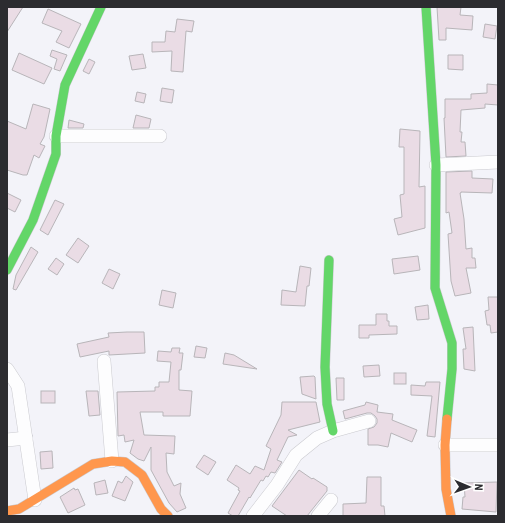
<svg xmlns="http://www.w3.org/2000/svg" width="505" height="523" viewBox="0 0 505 523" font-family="'Roboto Condensed',sans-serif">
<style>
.building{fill:#eadce5;stroke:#b8b5b9}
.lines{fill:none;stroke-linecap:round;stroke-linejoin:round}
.street-casing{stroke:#cacacf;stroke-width:14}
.fast-casing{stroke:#cacacf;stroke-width:10}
.slow-casing{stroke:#cacacf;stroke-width:10}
.street{stroke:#fdfdfe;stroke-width:13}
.fast{stroke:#63d668;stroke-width:9}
.slow{stroke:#ff974d;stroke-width:9}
</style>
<rect width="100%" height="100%" fill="#f3f3f9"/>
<!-- building -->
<g class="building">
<polygon points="7,7 23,7 7,32"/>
<polygon points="437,7 461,7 460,15 473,16 472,30 446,28 446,40 439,40"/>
<polygon points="48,9 81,24 69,48 56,42 62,31 42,23"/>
<polygon points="177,19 194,21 192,32 186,31 183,72 171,71 172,51 152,52 152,42 165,42 166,31 175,32"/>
<polygon points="485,24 497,26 495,39 483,37"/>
<polygon points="52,50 67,55 60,71 54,69 57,59 50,56"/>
<polygon points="19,53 52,68 44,84 12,70"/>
<polygon points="143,54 146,68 132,70 129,56"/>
<polygon points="448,55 463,55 463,70 448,69"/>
<polygon points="89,59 95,62 89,74 83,71"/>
<polygon points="487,84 498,85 498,105 485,104 485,108 461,110 460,132 462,132 461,142 465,142 466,156 446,157 444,118 445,118 445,99 471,99 471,94 487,93"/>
<polygon points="162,88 174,90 172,103 160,101"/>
<polygon points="137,92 146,94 144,103 135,101"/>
<polygon points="33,104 50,109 44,137 40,144 45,146 39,158 34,155 27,175 23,175 7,170 7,121 26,129"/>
<polygon points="136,115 151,119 149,128 133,128"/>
<polygon points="69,120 84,124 83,128 68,128"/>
<polygon points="400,129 420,131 419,187 425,186 425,228 398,235 394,219 402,217 400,195 404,194 404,147 399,147"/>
<polygon points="472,171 472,178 493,179 492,193 461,192 461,193 460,193 464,219 466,249 472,248 472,258 475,258 476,268 466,268 471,293 455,296 451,281 448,234 452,233 449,212 446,213 446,172"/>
<polygon points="7,193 21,200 15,212 7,208"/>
<polygon points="55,200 64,204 48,235 40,230"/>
<polygon points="78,238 89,246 78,263 66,255"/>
<polygon points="31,247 38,252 16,290 13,289 16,275"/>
<polygon points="418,256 420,270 394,274 392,259"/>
<polygon points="56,258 64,264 57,275 48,269"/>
<polygon points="300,266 311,268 309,286 307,286 305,306 281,305 282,290 296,292"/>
<polygon points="109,269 120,274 113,289 102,283"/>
<polygon points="162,290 176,293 173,308 159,305"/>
<polygon points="488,297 498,297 498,332 491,333 490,325 487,325 485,311 489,310"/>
<polygon points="428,305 429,319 417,320 415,307"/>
<polygon points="376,314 387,314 387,321 389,321 389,326 397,326 397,334 369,335 369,338 359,338 359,325 376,325"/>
<polygon points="473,327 475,371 464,369 463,349 466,349 463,328"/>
<polygon points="127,332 144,332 145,353 109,355 109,351 80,357 77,344 109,337 108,333"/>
<polygon points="196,346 207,348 205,358 194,357"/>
<polygon points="172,348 180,348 179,353 183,353 181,370 179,370 179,390 192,391 190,416 163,416 163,412 140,412 144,435 175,436 174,454 166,453 167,472 174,486 181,483 180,494 186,508 177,512 169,503 151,470 151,447 144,461 138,459 130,453 134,440 125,442 124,435 118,436 117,392 155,391 155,387 159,387 159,382 169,382 171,362 157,361 158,351 171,352"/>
<polygon points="225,353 234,355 257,369 223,364"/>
<polygon points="379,365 380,376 364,377 363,366"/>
<rect x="394" y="373" width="12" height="11"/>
<polygon points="314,376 315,377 316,399 302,394 300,377"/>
<polygon points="336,378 344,378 344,400 337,400"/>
<polygon points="426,382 440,382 435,437 427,436 432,396 411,395 411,385 425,386"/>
<rect x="41" y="391" width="14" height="12"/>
<polygon points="86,391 98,391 100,415 89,416"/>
<polygon points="282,402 316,402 320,422 288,430 297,435 288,437 277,460 282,462 275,473 271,472 268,477 266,476 263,481 261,480 250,498 249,497 238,516 233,516 228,513 240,491 238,490 239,488 227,480 236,465 250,474 255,466 264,470 271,449 266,446 281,415"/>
<polygon points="366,402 378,405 377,412 393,414 392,420 417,430 412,442 391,433 388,447 378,445 368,445 368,429 374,427 377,423 377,419 375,416 371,413 367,413 345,419 343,411 365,405"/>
<polygon points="52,451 53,468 41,469 40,452"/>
<polygon points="204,455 216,462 208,475 196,467"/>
<polygon points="299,470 312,479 313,478 327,487 327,491 307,516 287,516 272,506"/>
<polygon points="126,476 133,482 125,501 112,496 118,481 122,483"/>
<polygon points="367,477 381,477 381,506 384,506 385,516 343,516 343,504 366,503"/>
<polygon points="105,480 108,493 96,495 94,483"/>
<polygon points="497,482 496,512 462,509 463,497 465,497 464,483"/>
<polygon points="74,488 75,490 78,489 85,505 68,513 60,497"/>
</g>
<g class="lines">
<!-- street casing -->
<g class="street-casing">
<g id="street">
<polyline points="56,136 160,136"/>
<polyline points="436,165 498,162"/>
<polyline points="104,361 112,461"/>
<polyline points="7,369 18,386 35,500"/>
<polyline points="7,440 26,438"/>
<polyline points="445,445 498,445"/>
<polyline points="253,516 277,485 296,455 317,438 333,431 369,421"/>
<polyline points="318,516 331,500"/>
</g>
</g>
<!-- fast casing -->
<g class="fast-casing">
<g id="fast">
<polyline points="426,7 436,165 435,288 452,343 452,369 447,419"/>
<polyline points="329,260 325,367 327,404 333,431"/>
<polyline points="7,270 33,220 56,154 56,136 65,85 101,7"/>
</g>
</g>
<!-- slow casing -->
<g class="slow-casing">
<g id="slow">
<polyline points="447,419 445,445 446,489 451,516"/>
<polyline points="7,511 19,509 93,464 112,461 125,462 142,475 161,509 168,516"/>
</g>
</g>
<!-- street -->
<use href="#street" class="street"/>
<!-- fast -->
<use href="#fast" class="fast"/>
<!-- slow -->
<use href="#slow" class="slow"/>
</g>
<!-- border -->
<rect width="505" height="523" fill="none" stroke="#2c2c30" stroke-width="16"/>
<!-- north arrow -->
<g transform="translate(469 487) rotate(92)" stroke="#ffffff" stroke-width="3" paint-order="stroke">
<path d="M0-3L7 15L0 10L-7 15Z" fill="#2c2c30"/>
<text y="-6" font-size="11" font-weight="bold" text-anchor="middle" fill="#2c2c30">N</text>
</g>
</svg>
